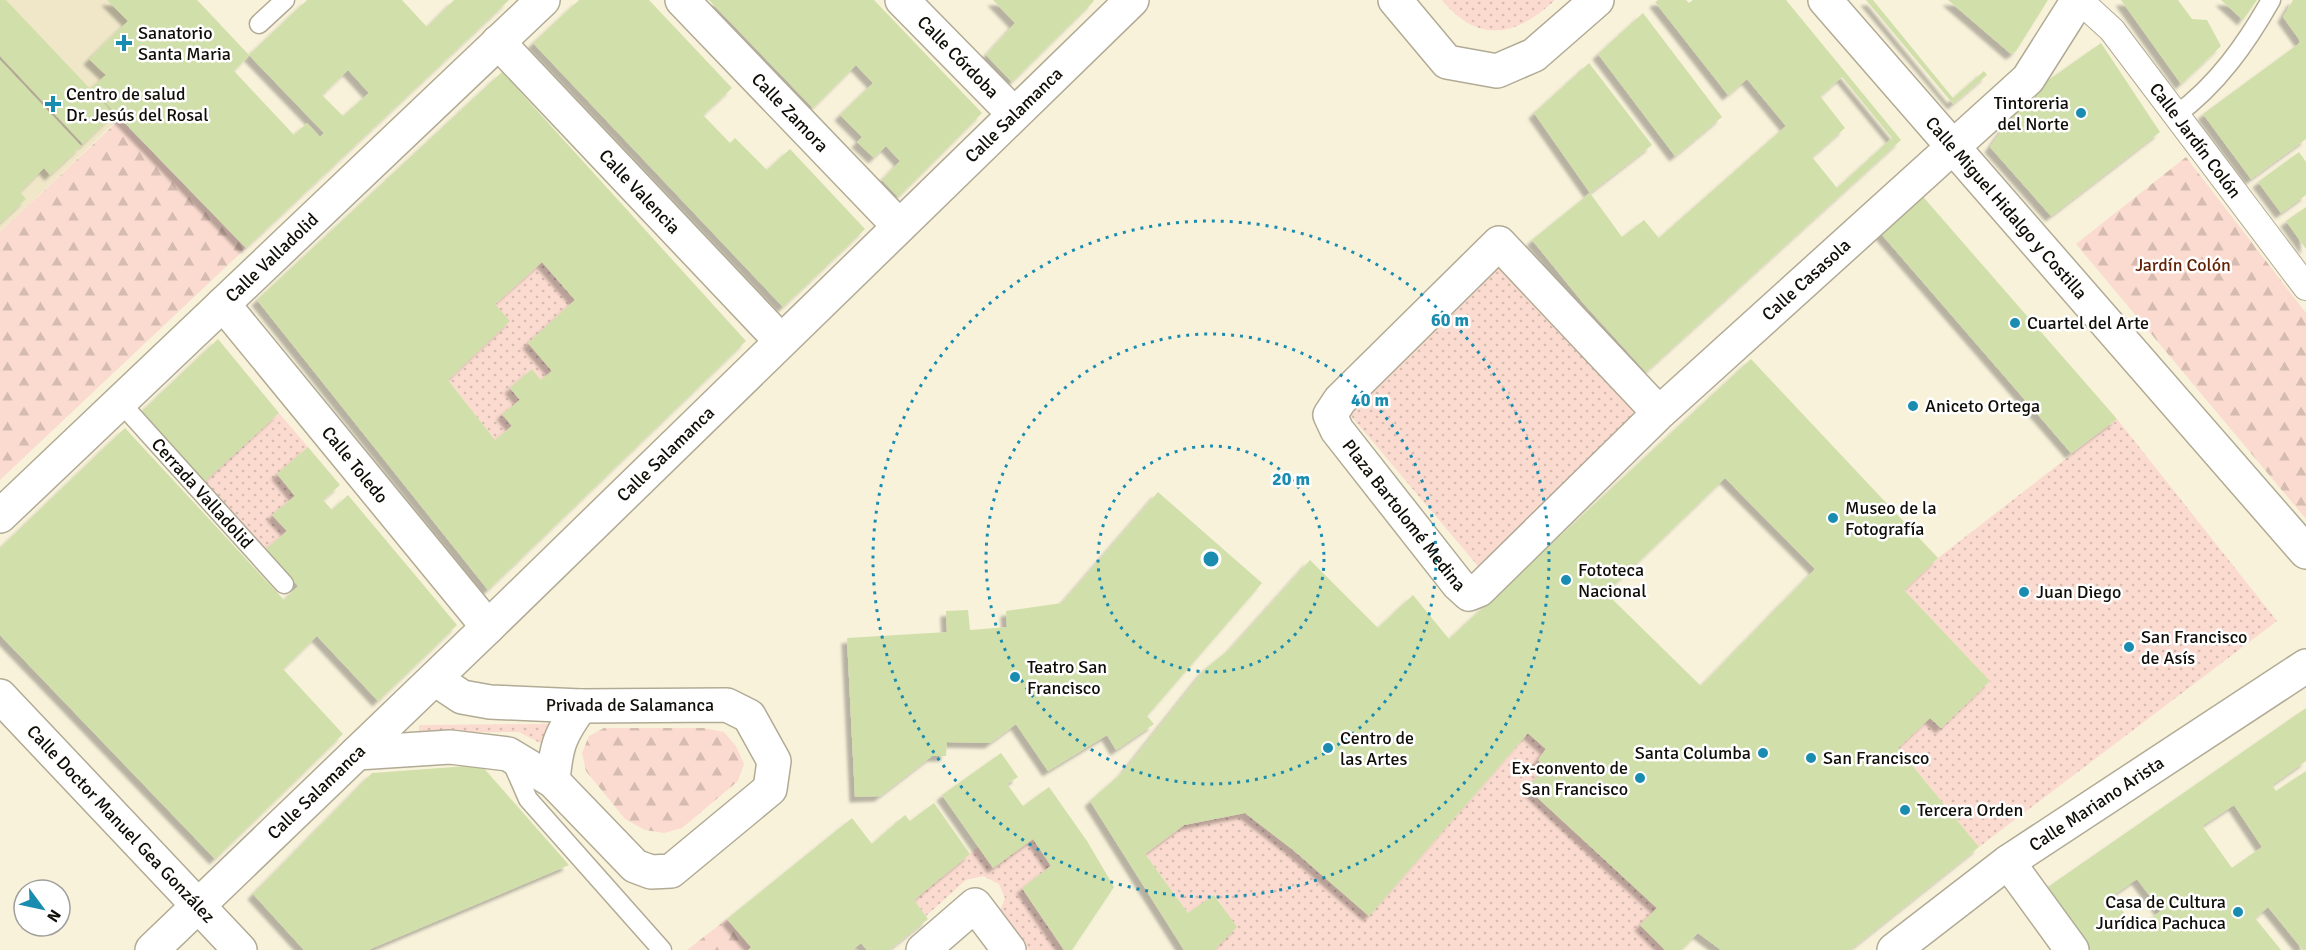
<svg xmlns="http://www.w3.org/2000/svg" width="2306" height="950" viewBox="0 0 2306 950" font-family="Signika,sans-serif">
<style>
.built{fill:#f0e7c9}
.green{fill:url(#green-dots)}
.forest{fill:url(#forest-firs)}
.building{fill:#d1dfaa;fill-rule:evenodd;filter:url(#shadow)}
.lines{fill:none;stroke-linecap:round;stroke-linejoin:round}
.service-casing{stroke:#b1ab95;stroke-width:21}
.pedestrian-casing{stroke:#b1ab95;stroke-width:28}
.minor-casing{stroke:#b1ab95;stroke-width:36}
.tertiary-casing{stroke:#b1ab95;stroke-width:36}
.service{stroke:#fff;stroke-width:18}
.pedestrian{stroke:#fff;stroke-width:26}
.minor{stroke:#fff;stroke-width:33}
.tertiary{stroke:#fff;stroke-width:33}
.ring{fill:none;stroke:#198cb0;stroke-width:3;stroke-dasharray:3 6}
.poi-dot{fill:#198cb0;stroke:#fff;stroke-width:2}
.labels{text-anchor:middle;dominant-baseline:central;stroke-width:5;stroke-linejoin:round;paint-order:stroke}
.poi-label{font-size:18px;fill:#100e07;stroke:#fff;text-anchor:start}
.street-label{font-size:18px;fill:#100e07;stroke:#fff}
.park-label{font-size:18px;fill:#632205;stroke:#fff}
.centre{fill:#198cb0;stroke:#fff;stroke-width:3}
.ring-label{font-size:18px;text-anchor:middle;font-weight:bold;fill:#198cb0;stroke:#fff;stroke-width:5;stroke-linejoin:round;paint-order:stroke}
</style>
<defs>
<pattern id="green-dots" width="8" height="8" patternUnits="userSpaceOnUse" patternTransform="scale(1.5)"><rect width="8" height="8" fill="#fbdbcf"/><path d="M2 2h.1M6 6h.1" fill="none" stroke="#d6bbb0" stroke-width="1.8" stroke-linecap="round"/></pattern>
<pattern id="forest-firs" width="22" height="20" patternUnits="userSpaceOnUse" patternTransform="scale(1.5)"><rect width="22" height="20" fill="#fbdbcf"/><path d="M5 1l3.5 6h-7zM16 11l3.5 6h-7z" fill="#d6bbb0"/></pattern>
<filter id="shadow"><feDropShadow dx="-5.5" dy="5.5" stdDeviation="1.5" flood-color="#0004"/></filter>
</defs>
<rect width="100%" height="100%" fill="#f8f2db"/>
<!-- built -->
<polygon class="built" points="0,0 197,0 219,23 0,232"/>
<!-- green -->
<g class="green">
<path d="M1442,0H1555C1517,36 1479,45 1442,0Z"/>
<polygon points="1498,260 1644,413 1483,572 1345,409"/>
<polygon points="542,262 575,300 528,343 552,371 541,380 532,369 510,388 520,400 503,414 512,426 495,440 448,380 495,304"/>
<polygon points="279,413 308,447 277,474 295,496 272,515 287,531 266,549 204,482"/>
<polygon points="2117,419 2277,621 1979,847 1898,748 1930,718 1941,728 1990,681 1904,590 1938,558"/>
<polygon points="549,724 542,744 519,732 419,733 419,725"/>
<polygon points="1528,733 1546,749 1538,760 1546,768 1527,788 1657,908 1665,950 1214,950 1236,927 1215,895 1188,913 1145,854 1184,825 1245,813 1292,849 1369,916"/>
<polygon points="1033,839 1051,866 1022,888 1064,950 1029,950 999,913 1005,898 999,884 983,876 966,880 926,916 914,900 978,847 993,867"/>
</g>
<!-- forest -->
<g class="forest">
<polygon points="120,119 246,248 0,480 0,232"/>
<polygon points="2186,157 2306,313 2306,519 2076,244"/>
<polygon points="604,728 704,728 724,732 736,746 744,764 738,781 682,828 664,833 645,830 625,819 586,771 582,753 589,736"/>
<polygon points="727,919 751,947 748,950 687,950"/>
</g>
<!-- building -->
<g class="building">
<polygon points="0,0 6,0 114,114 83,144 0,56"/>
<path d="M107,0H197L249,55L234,71L294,135L307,123L320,137L324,133L249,55L307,0H402L427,27L454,0H509L246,248L91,88L106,75L89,59L128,21ZM348,70L369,93L343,116L322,95Z"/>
<polygon points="579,0 649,0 732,88 703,115 730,143 735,138 767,170 790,149 865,229 783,307 533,43"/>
<polygon points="709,0 874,0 982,113 898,197 882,180 900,161 886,146 874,158 857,142 862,137 840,115 873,83 856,65 813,108"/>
<polygon points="993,0 1093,0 1094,1 1012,82 986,55 1015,23"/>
<path d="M1658,0H1686L1689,3L1693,0H1786L1901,140L1646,372L1584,304L1532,240L1590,193L1622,237L1644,220L1659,238L1786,126L1747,79L1728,95L1655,2ZM1842,77L1892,138L1837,188L1812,157L1845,128L1820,96Z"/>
<polygon points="1866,0 1873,0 1953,98 1984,71 1987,75 1953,104"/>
<polygon points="1948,0 2048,0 2016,51 2011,54"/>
<polygon points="2121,0 2178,0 2192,19 2207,20 2221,46 2181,84"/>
<polygon points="2221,0 2257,0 2243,20"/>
<polygon points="2293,0 2306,0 2306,139 2251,179 2203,114 2301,42 2283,17"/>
<polygon points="1643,13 1722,117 1675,156 1598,54"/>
<polygon points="2101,43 2160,132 2051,216 1990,147 2027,95"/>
<polygon points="0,60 81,146 50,175 44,168 20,192 26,199 0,223"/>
<polygon points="1589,63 1652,145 1590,193 1534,113"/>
<path d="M502,72L746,341L488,590L257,300ZM542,262L575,300L528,343L552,371L541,380L532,369L510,388L520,400L502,414L512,426L495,440L448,380L510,321L495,304Z"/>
<polygon points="2299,152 2306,162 2306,195 2281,213 2258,182"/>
<polygon points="1918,191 2117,419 2071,453 1876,228"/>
<polygon points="2306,207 2306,249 2286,221"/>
<polygon points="218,339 279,413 204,482 140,413"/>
<path d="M1751,359L1938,558L1904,590L1990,681L1941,728L1930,718L1898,748L1979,847L1850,950H1721L1698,933L1681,950H1665L1640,925L1657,908L1527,788L1546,768L1538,760L1546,749L1528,733L1369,916L1292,849L1245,813L1184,825L1145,854L1188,913L1214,895L1237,927L1214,950H1184L1090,801L1123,772L1205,669L1231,648L1310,560L1378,628L1413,595L1449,639ZM1725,478L1815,569L1701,686L1606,593Z"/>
<polygon points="125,428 284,600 298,586 266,549 287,531 272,515 295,496 277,474 308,447 340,485 323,500 332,510 348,495 457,625 378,701 317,636 283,669 343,734 215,859 0,635 0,548"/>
<polygon points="1158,492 1262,583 1147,716 1154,724 1116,750 1107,735 1048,771 1016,724 990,743 947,742 946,756 932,756 880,796 855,797 847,638 947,632 946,611 968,610 970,630 1007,627 1006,611 1062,603"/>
<path d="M2306,708V761L2272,785L2276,791L2306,771V950H2303L2268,907L2255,918L2281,950H2089L2045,889ZM2234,805L2262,847L2232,868L2202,826ZM2137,879L2161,911L2135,928L2112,896Z"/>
<polygon points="1001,753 1018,777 1007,784 1023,806 1049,787 1087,841 1114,887 1072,950 1064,950 1022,888 1051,866 1033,839 993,868 942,795"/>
<polygon points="481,765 569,865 368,950 304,950 253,894 372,773"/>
<polygon points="934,803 970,854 914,900 928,919 889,950 867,950 861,943 852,950 748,950 751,947 727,919 852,818 872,844 905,815 910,821"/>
</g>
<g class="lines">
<!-- service casing -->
<g class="service-casing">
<g id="service">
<polyline points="259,24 285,0"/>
<path d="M2176,115C2217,85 2246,44 2271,0"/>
<path id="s1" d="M120,402L284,584"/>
<polyline points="510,758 528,799 662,950"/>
</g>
</g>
<!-- pedestrian casing -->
<g class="pedestrian-casing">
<g id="pedestrian">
<path id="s2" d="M2079,0L2112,30L2306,287"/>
</g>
</g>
<!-- minor casing -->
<g class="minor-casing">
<g id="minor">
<path id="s3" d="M682,0L899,226"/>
<path id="s4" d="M902,0L1014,114"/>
<polyline points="1395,0 1447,62 1497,71 1534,55 1597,0"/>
<path id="s5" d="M1825,0L2306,552"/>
<path id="s6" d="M498,42L781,341"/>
<path id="s7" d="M223,304L488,627"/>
<path id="s8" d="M1659,413L1499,243L1340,400L1330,415L1337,430L1458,584L1469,594L1479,590L1659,413L2028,79L2078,0"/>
<path id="s9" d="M0,516L543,0"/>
<path id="s10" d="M0,696L240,950"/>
<polyline points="357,753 450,747 508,754 553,781 635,866 651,872 671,871 770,789 774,761 749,716 727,705 581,706 490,702 462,697 435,679"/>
<path d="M553,781C556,746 560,734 581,706"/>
<polyline points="2008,862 2072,950"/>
<path id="s11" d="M152,950L488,627L1132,0"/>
<polyline points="923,950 975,905 1009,950"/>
</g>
</g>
<!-- tertiary casing -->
<g class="tertiary-casing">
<g id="tertiary">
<path id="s12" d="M1894,950L2008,862L2306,666"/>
</g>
</g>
<!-- service -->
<use href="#service" class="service"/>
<!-- pedestrian -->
<use href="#pedestrian" class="pedestrian"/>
<!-- minor -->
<use href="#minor" class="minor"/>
<!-- tertiary -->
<use href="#tertiary" class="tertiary"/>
</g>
<!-- distance rings -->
<g class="ring">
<circle cx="1211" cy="559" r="113"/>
<circle cx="1211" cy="559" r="225"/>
<circle cx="1211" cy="559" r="338"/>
</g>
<!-- markers -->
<g class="poi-dot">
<path d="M121 34h6v6h6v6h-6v6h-6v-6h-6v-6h6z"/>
<path d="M50 95h6v6h6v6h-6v6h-6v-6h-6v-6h6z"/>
<circle cx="2081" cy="113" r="6"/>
<circle cx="2015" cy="323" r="6"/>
<circle cx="1913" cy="406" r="6"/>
<circle cx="1833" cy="518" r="6"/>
<circle cx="1566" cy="580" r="6"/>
<circle cx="2024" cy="592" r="6"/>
<circle cx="2129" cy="647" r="6"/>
<circle cx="1015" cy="677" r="6"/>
<circle cx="1328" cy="748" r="6"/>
<circle cx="1763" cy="753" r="6"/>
<circle cx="1811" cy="758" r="6"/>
<circle cx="1640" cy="778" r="6"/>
<circle cx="1905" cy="810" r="6"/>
<circle cx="2238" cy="912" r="6"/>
</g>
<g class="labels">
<!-- poi labels -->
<g class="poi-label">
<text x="138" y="33">Sanatorio<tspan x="138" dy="21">Santa Maria</tspan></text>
<text x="66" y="94">Centro de salud<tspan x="66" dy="21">Dr. Jesús del Rosal</tspan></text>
<text x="2069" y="103" text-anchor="end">Tintoreria<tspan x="2069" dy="21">del Norte</tspan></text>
<text x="2027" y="323">Cuartel del Arte</text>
<text x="1925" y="406">Aniceto Ortega</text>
<text x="1845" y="508">Museo de la<tspan x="1845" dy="21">Fotografía</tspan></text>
<text x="1578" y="570">Fototeca<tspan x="1578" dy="21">Nacional</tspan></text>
<text x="2036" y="592">Juan Diego</text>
<text x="2141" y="637">San Francisco<tspan x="2141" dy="21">de Asís</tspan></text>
<text x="1027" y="667">Teatro San<tspan x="1027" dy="21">Francisco</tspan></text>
<text x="1340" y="738">Centro de<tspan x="1340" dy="21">las Artes</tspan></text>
<text x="1751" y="753" text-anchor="end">Santa Columba</text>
<text x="1823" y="758">San Francisco</text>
<text x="1628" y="768" text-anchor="end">Ex-convento de<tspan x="1628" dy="21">San Francisco</tspan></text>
<text x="1917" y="810">Tercera Orden</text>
<text x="2226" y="902" text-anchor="end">Casa de Cultura<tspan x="2226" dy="21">Jurídica Pachuca</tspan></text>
</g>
<!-- street labels -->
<g class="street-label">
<text stroke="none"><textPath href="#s4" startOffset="80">Calle Córdoba</textPath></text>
<text stroke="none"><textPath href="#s3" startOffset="156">Calle Zamora</textPath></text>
<text stroke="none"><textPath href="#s11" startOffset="1200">Calle Salamanca</textPath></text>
<text stroke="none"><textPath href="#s2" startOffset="183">Calle Jardín Colón</textPath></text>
<text stroke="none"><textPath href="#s6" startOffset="206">Calle Valencia</textPath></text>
<text stroke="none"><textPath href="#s5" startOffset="276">Calle Miguel Hidalgo y Costilla</textPath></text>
<text stroke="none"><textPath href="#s9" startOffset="375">Calle Valladolid</textPath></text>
<text stroke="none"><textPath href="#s8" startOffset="1164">Calle Casasola</textPath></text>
<text stroke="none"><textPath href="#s11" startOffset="714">Calle Salamanca</textPath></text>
<text stroke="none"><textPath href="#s7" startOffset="208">Calle Toledo</textPath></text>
<text stroke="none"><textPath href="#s1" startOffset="123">Cerrada Valladolid</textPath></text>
<text stroke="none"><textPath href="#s8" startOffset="600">Plaza Bartolomé Medina</textPath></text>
<text x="630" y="705">Privada de Salamanca</text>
<text stroke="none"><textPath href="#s11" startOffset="228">Calle Salamanca</textPath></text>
<text stroke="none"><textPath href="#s12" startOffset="250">Calle Mariano Arista</textPath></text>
<text stroke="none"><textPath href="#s10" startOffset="176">Calle Doctor Manuel Gea González</textPath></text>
</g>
<!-- park labels -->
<g class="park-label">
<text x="2183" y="265">Jardín Colón</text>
</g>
</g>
<circle cx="1211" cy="559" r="9" class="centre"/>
<g class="ring-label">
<text x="1450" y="326">60 m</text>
<text x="1370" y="406">40 m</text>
<text x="1291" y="485">20 m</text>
</g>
<!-- north arrow -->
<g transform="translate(42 908) rotate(123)"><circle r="28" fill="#ffffff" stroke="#9f9f9c" stroke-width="1.5"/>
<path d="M0-4.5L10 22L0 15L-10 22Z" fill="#198cb0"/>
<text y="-9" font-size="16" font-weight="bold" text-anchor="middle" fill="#100e07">N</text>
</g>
</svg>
